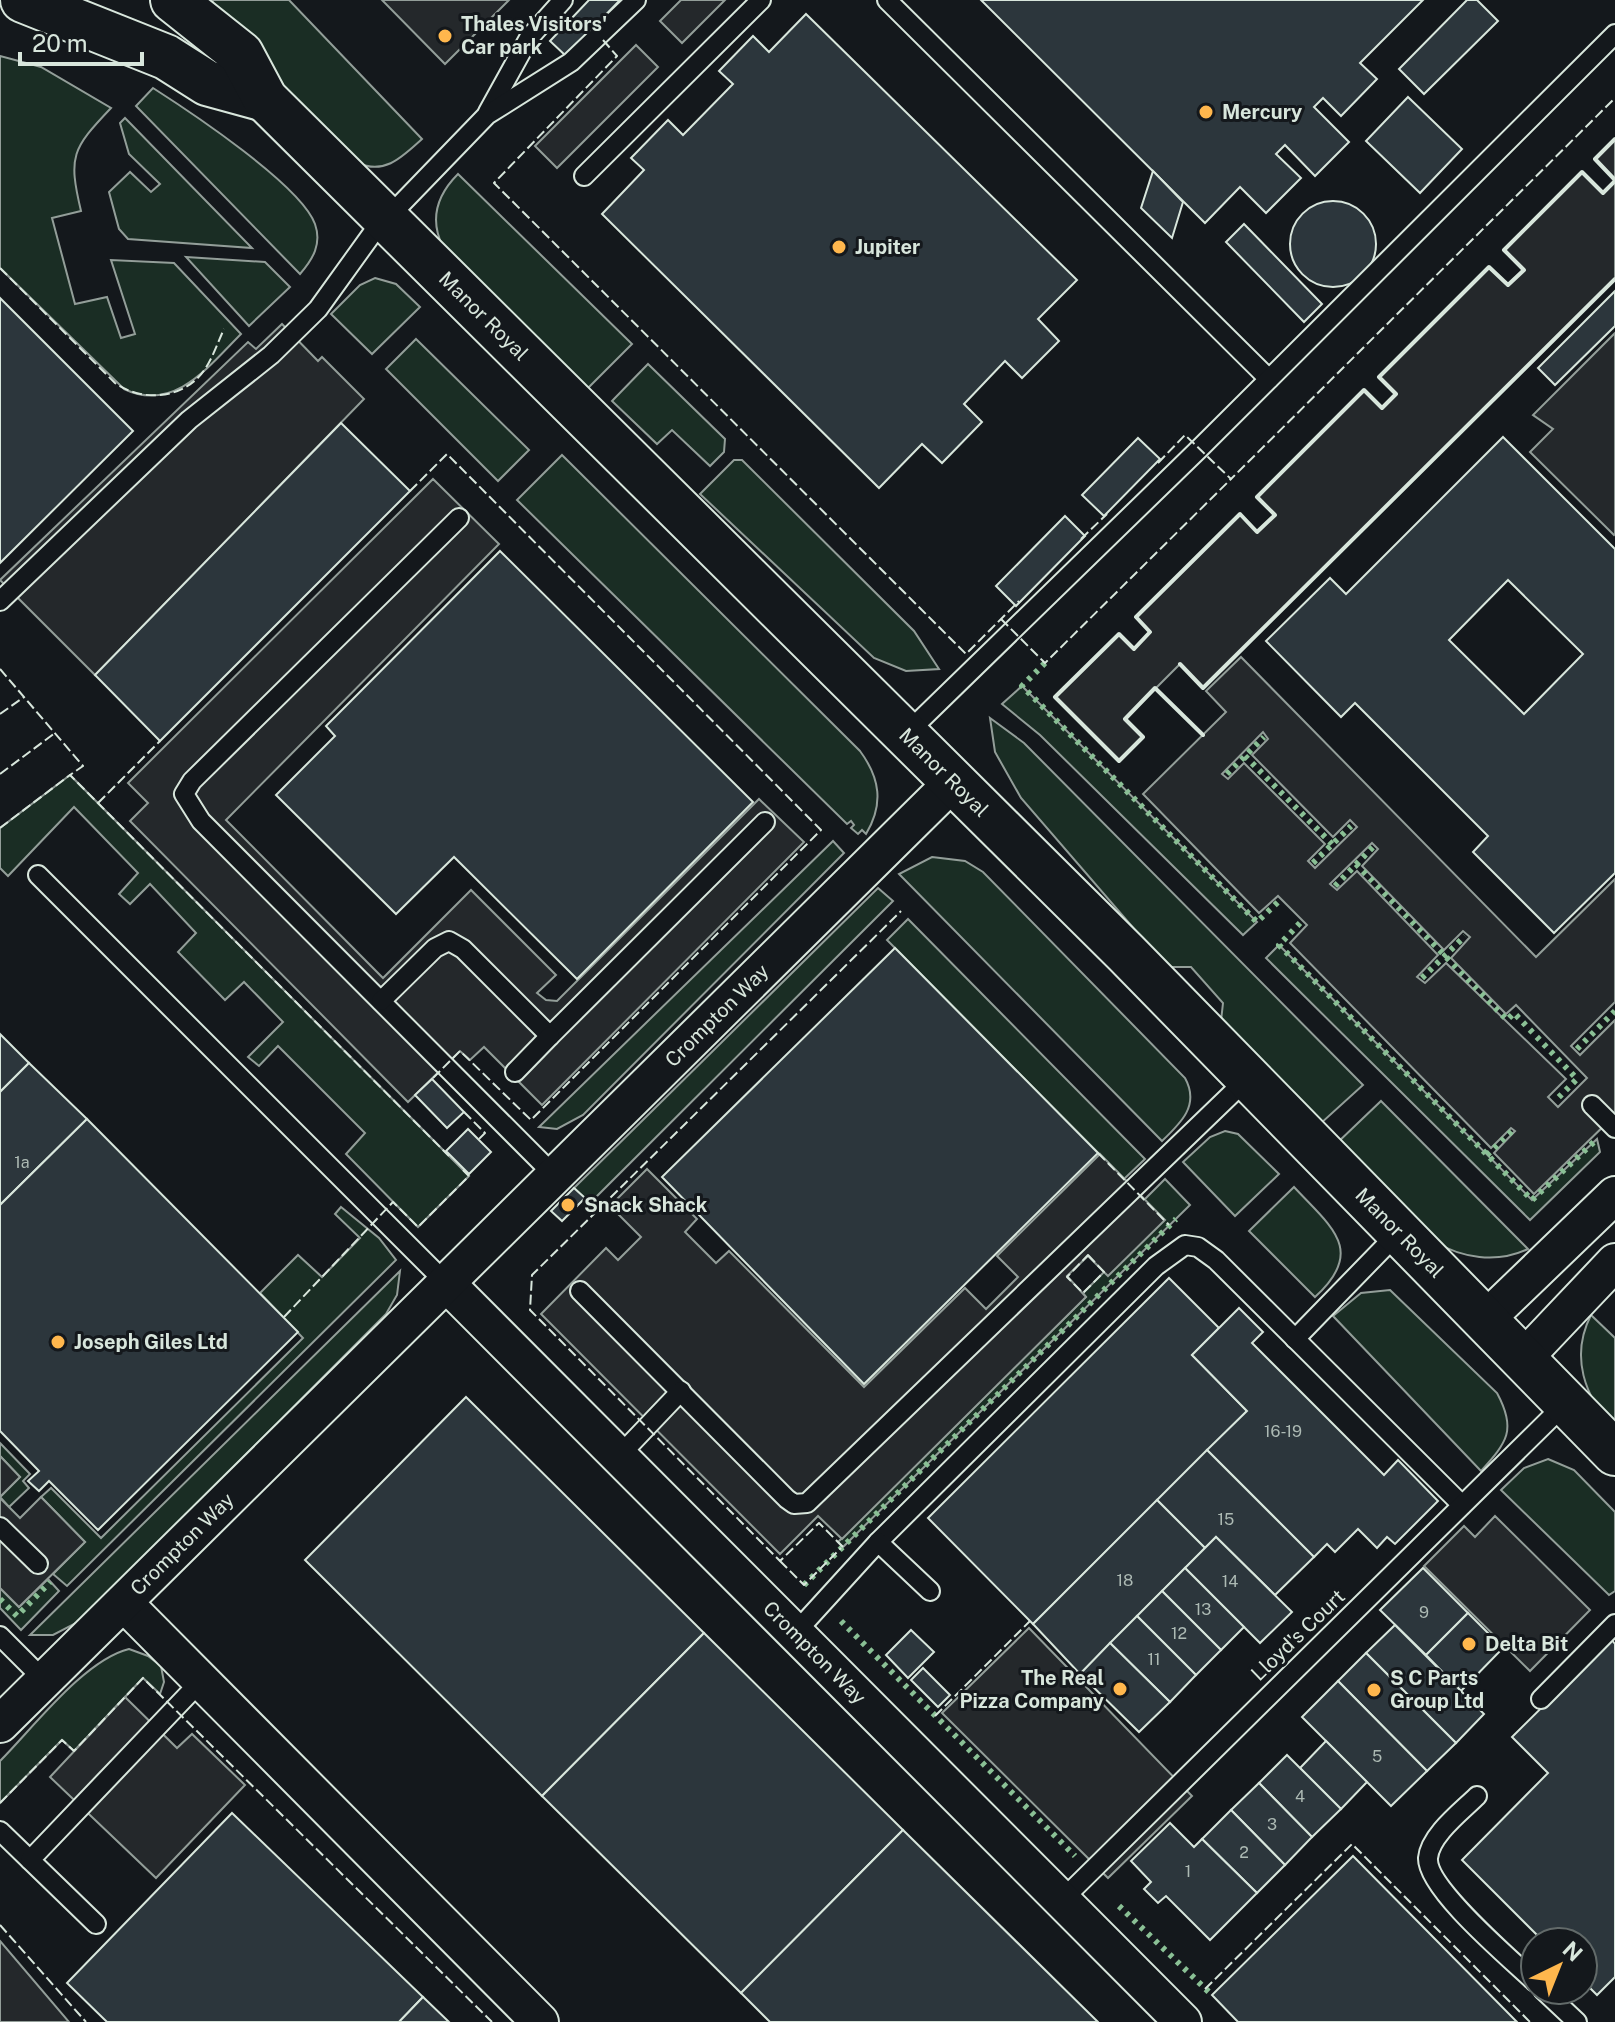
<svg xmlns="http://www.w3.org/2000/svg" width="1615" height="2022" viewBox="0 0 1615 2022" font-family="'Public Sans',sans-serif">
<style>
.green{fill:#1a2d24;stroke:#939e99;stroke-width:2}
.parking{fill:#24282b;stroke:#939e99;stroke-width:2;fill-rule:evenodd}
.building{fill:#2c363c;stroke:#d8e6dc;stroke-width:2;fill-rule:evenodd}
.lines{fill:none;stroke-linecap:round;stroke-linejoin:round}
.service-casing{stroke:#d8e6dc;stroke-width:22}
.minor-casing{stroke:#d8e6dc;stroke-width:40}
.tertiary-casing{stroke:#d8e6dc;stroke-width:48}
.service{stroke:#14181c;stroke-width:18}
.minor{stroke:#14181c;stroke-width:36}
.tertiary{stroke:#14181c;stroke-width:44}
.hedge{stroke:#8ac095;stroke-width:6;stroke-dasharray:4 6;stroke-linecap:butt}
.fence{stroke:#d8e6dc;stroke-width:2;stroke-dasharray:10 4;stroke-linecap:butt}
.wall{stroke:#d8e6dc;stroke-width:4}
.poi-dot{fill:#ffb74d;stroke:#14181c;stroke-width:3}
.labels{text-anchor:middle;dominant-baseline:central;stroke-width:6;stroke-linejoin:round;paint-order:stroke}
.number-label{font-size:16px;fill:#adbab4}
.poi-label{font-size:20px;font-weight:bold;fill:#d8e6dc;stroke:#14181c;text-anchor:start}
.street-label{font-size:20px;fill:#d8e6dc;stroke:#14181c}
</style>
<rect width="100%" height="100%" fill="#14181c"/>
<!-- green -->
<g class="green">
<path d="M214,0H289L422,139C402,157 385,175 358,163L205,7Z"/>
<path d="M0,56L41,67L111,108C72,149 68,156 81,211L52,218L75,304L107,297L121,338L135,334L111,260L174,263L241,334C209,366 174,413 124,389L0,268Z"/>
<path d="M153,88C189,111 301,185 315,224C322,244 313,259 300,274L136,106Z"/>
<polygon points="125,118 126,119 252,248 128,239 119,229 109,192 130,172 151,192 160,184 129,154 120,123"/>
<path d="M458,174L632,344L587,389L443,247C429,219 437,195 458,174Z"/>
<polygon points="186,257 265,262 290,287 249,326"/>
<polygon points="375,278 396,284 420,307 372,354 331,314 360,285"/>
<polygon points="416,339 529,450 498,481 386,369"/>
<polygon points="648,364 725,439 724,452 710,466 672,430 657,444 612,401"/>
<path d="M562,455L860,751C880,778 884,804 866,834L862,830L858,834L851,828L854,825L851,821L847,824L517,500Z"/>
<polygon points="734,460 742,460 914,631 939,669 906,671 874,658 700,494"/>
<polygon points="1022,686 1257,922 1243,935 1040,735 1002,704"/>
<polygon points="990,718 1024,743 1363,1085 1319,1125 1220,1030 1223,1003 1191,967 1167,967 1021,798 995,752"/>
<polygon points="70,775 469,1176 418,1227 346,1154 365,1133 278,1046 259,1066 248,1057 283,1022 244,982 225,1000 178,952 196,933 150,884 130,904 119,894 138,873 74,807 8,876 0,868 0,828"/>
<polygon points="833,841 844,853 583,1115 557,1129 539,1127"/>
<path d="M932,857L965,861L983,872L1185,1078C1200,1105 1181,1123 1162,1141L899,874Z"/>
<polygon points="878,888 893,901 590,1203 574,1188"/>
<polygon points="908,919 1145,1159 1124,1179 887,940"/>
<polygon points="1279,945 1532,1200 1597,1139 1600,1152 1530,1220 1266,958"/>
<path d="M1381,1101L1528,1249C1496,1264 1462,1258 1433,1241L1336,1144Z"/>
<polygon points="1225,1131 1238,1134 1279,1174 1235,1216 1183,1162 1210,1137"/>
<polygon points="1165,1179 1190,1205 843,1547 838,1542 1086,1297 1083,1293 1104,1272 1108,1275 1164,1220 1144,1200"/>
<path d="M1294,1187C1330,1226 1367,1250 1315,1297L1249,1231Z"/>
<polygon points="341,1207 379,1238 396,1260 67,1586 53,1574 85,1542 41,1497 51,1488 101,1538 303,1338 260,1293 298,1255 322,1277 360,1238 335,1214"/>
<polygon points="400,1271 397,1295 386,1314 80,1621 53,1635 30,1635"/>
<path d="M1390,1290L1497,1393C1517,1430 1507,1442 1481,1471L1333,1316L1361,1293Z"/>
<path d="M1591,1315L1615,1338V1429C1584,1397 1570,1356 1591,1315Z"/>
<polygon points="0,1443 30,1474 23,1481 29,1488 9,1507 0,1497 20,1477 0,1456"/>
<polygon points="1548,1459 1574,1470 1615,1512 1615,1591 1609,1595 1501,1490 1524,1468"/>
<polygon points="48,1579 59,1591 21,1630 0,1608 0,1588 19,1607"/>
<path d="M129,1649L148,1656L161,1666L164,1682L160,1694L143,1678L74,1751L62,1740L0,1803V1761C33,1728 84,1660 129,1649Z"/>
</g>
<!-- parking -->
<g class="parking">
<polygon points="382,0 509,0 445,64"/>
<polygon points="681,0 725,0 682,43 660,21"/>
<polygon points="636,45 658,67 557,168 535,146"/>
<polygon points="1615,139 1615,180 1595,159"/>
<polygon points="1582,172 1603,193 1615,181 1615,279 1203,688 1180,664 1125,719 1143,737 1119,761 1055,697 1119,634 1134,648 1150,632 1136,617 1240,514 1258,532 1274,515 1257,497 1364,390 1382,408 1395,394 1379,377 1489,267 1508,285 1523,270 1504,250"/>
<polygon points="282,324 318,361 322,357 364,399 95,675 0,580 248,342 256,349"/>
<polygon points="1615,333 1615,534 1614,535 1530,452 1553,429 1533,415"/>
<polygon points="433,479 499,544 226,820 383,978 471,890 556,975 537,993 546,1000 557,1001 759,799 804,842 542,1105 484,1047 470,1060 460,1051 408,1102 130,821 148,803 128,783"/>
<path d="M1241,657L1536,957L1615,879V1002L1571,1046L1580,1055L1615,1020V1115L1534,1194L1494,1153L1515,1131L1511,1128L1491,1148L1290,943L1307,925L1278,896L1259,913L1143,794L1226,712L1206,691ZM1263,732L1268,739L1252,755L1333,837L1350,820L1357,827L1315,868L1308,861L1325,844L1244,763L1228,779L1222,774ZM1372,843L1378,849L1362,866L1444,950L1463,931L1470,937L1451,958L1506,1014L1516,1005L1587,1078L1558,1107L1548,1097L1566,1079L1446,963L1425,983L1417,977L1438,955L1357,871L1337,890L1330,884Z"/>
<polygon points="1100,1154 1165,1220 1108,1276 1088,1256 1067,1276 1086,1297 842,1539 818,1516 780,1554 541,1314 606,1248 618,1260 641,1237 610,1206 647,1169 697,1219 685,1232 716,1263 729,1251 864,1387 965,1288 986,1309 1018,1277 997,1256"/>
<polygon points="0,1456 20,1477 0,1497"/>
<polygon points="41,1497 85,1542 19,1607 0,1588 0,1498 20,1518"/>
<polygon points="1495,1516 1590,1610 1530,1671 1424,1566 1464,1526 1475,1537"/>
<polygon points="1029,1628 1192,1796 1108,1878 942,1713"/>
<polygon points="125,1697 177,1748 192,1734 245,1785 156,1878 50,1777"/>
<polygon points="0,1941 69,2022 0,2022"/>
</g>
<!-- building -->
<g class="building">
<polygon points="589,0 620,0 566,56 550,41"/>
<polygon points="981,0 1423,0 1360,63 1377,79 1341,116 1323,98 1314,107 1349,142 1315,176 1285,145 1276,154 1301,178 1266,213 1240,187 1205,223"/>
<polygon points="1467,0 1477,0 1498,21 1424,94 1399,69"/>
<polygon points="806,14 1077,280 1038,319 1059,341 1022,378 1005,361 964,404 982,422 942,463 922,444 879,488 602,214 644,170 631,158 668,120 683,135 733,84 719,71 753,36 769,52"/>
<polygon points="1408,97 1462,149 1420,193 1366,141"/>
<polygon points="1153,171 1183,202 1172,238 1141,208"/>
<circle cx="1333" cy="244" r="43"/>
<polygon points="1244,224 1322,304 1304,322 1226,242"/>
<polygon points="1615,291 1615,326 1555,385 1538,368"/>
<polygon points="0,298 133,431 0,563"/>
<polygon points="341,423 410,491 160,741 95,675"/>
<path d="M1503,437L1615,549V873L1554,933L1473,852L1488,836L1355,703L1341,717L1266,641L1330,578L1346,594ZM1508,580L1583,654L1524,714L1449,640Z"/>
<polygon points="1138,438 1160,459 1104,516 1082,495"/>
<polygon points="1065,516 1085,536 1016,606 996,586"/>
<polygon points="500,551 753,802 577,979 454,857 396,914 276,795 335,736 326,726"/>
<polygon points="895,948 1098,1153 864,1384 662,1177"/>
<polygon points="0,1034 29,1063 0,1092"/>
<polygon points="29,1063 87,1119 0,1205 0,1092"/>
<polygon points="432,1079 464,1112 447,1128 415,1095"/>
<polygon points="87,1119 298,1332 98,1530 49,1481 39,1491 28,1481 39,1471 0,1431 0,1205"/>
<polygon points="468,1129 491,1152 469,1174 446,1151"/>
<polygon points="574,1188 585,1198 562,1221 551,1211"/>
<polygon points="1169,1278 1219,1328 1192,1355 1247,1411 1033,1624 928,1518"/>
<polygon points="1239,1308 1263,1332 1252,1343 1384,1475 1398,1460 1438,1501 1395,1544 1387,1537 1377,1548 1358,1529 1335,1552 1327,1544 1314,1557 1207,1450 1247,1411 1192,1355"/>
<polygon points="466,1397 704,1633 542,1796 305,1560"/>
<polygon points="1207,1450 1314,1557 1275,1595 1216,1537 1205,1548 1157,1500"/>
<polygon points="1157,1500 1205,1548 1080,1674 1033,1624"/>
<polygon points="1216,1537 1292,1612 1260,1643 1185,1568"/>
<polygon points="1185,1568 1244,1627 1221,1650 1162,1591"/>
<polygon points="1423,1568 1468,1613 1426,1655 1380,1610"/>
<polygon points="1162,1591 1221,1650 1196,1675 1137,1616"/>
<polygon points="1468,1613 1503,1648 1461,1691 1426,1655"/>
<polygon points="1137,1616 1196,1675 1170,1702 1110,1643"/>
<polygon points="1395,1625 1484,1714 1456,1743 1366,1653"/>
<polygon points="911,1630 934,1652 908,1678 886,1655"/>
<polygon points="704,1633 903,1830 741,1993 542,1796"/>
<polygon points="1611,1639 1615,1644 1615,1977 1597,1995 1583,1981 1583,1942 1544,1942 1462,1860 1548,1773 1512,1737"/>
<polygon points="1110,1643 1170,1702 1139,1732 1080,1674"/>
<polygon points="1366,1653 1456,1743 1427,1771 1338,1681"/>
<polygon points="923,1668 950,1695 938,1707 911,1680"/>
<polygon points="1338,1681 1427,1771 1391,1806 1302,1717"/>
<polygon points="1326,1741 1367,1782 1341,1809 1300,1768"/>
<polygon points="1287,1755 1341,1809 1312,1837 1259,1783"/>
<polygon points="1259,1783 1312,1837 1285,1865 1231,1810"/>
<polygon points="1231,1810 1285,1865 1257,1893 1202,1839"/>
<polygon points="232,1813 423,1997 399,2022 107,2022 67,1983"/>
<polygon points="1170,1823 1194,1847 1202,1839 1257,1893 1210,1940 1166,1896 1158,1903 1144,1889 1151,1882 1131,1861"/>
<polygon points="903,1830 1098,2022 770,2022 741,1993"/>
<polygon points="1353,1856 1517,2022 1238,2022 1212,1995"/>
<polygon points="423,1997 449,2022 399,2022"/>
</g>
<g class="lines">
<!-- service casing -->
<g class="service-casing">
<g id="service">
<polyline points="887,0 1269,379"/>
<polyline points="488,112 529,38 563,0"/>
<polyline points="584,176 761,0"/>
<polyline points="459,518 192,781 184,794 201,821 555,1176"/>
<polyline points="0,601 189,420 271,355 318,309 372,234 487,115 571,62 636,0"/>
<polyline points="906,734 1199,449 1615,34"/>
<polyline points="38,875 446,1283"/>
<polyline points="381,1001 435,948 449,941 463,949 550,1036 765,822"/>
<polyline points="515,1072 550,1036"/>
<polyline points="1592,1105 1615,1128"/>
<polyline points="580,1291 787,1499 794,1504 807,1503 1247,1079"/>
<polyline points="1295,1339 1399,1232"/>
<polyline points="620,1455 681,1391"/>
<polyline points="0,1527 38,1564"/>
<polyline points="878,1542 1156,1266 1185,1245 1198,1247 1216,1260 1462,1505"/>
<polyline points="796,1632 878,1542 930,1591"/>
<polyline points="0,1636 44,1680"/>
<polyline points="1541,1699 1615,1624"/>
<path d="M1477,1796C1462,1811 1430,1835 1428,1858C1426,1888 1512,1960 1535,1982"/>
<polyline points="0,1831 30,1860"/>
<polyline points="1062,1900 1566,1403"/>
<polyline points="96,1924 30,1860 201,1681"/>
<polyline points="1543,1990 1577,2022"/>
</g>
</g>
<!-- minor casing -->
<g class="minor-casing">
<g id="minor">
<path id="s1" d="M446,1283L1183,2022"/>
<polyline points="1484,1321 1615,1195"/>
<polyline points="1523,1359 1615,1262"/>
<polyline points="124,1603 540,2022"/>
<path id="s2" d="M0,1724L953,782"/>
</g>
</g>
<!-- tertiary casing -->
<g class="tertiary-casing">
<g id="tertiary">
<polyline points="23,0 166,57 207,83 265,99"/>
<path id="s3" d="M173,0L241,54L265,99L1126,953L1615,1453"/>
</g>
</g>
<!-- service -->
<use href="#service" class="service"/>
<!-- minor -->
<use href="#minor" class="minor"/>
<!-- tertiary -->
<use href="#tertiary" class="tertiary"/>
<!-- hedge -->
<g class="hedge">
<polyline points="1045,663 1022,686 1257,922 1278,902"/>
<polyline points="1245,756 1332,844"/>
<polyline points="1227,774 1264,737"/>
<polyline points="1313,863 1351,826"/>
<polyline points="1356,864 1507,1020 1514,1013 1577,1079 1556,1100"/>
<polyline points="1335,886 1373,847"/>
<polyline points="1300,923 1279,945 1532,1200 1597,1139"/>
<polyline points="1422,978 1465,936"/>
<polyline points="1577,1049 1615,1011"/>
<polyline points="1487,1155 1512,1131"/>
<polyline points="804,1585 1176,1219"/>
<polyline points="0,1599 17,1616 50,1582"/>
<polyline points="841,1621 1075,1856"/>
<polyline points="1119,1906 1212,1995"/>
</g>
<!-- fence -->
<g class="fence">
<polyline points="603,40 617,56 494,183 966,654 1019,601"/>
<path d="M0,268L115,383C143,403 185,399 205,369C213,357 218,342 224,329"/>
<polyline points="1158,463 1185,435 1231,479 1615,98"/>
<polyline points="410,491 447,454 821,830 531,1120 460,1051 432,1079"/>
<polyline points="1081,539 1107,514"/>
<polyline points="1001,619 1045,663 1231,479"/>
<polyline points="0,669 83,766 70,775 449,1156"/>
<polyline points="0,714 24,697"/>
<polyline points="0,774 55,733"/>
<polyline points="98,803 160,741"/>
<polyline points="0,828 70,775"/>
<polyline points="464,1112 485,1133 478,1140"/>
<polyline points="1098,1153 1169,1225"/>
<polygon points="1088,1255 1104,1272 1083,1293 1067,1277"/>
<polyline points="284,1317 393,1202 418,1227 469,1176 463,1170"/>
<polyline points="843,1547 819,1523 780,1561 530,1310 532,1275 901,911"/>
<polyline points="780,1561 804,1585 841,1548"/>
<polyline points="935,1716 1030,1621"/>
<polyline points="0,1803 62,1740 74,1751 143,1678 492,2022"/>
<polyline points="0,1925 86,2022"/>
<polyline points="1205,1989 1352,1844 1530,2022"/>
</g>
<!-- wall -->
<g class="wall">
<polyline points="1615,139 1595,159 1615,180"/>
<polyline points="1180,664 1203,688 1615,279"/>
<polyline points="1203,735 1155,688 1125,719 1143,737 1119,761 1055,697 1119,634 1134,649 1150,632 1136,617 1240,514 1257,532 1275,515 1257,497 1364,390 1382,408 1396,394 1379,377 1489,267 1508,285 1524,270 1504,250 1582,172 1603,193 1615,181"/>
</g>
</g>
<!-- markers -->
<g class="poi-dot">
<circle cx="445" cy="36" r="8"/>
<circle cx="1206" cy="112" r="8"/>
<circle cx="839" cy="247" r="8"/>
<circle cx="568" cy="1205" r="8"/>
<circle cx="58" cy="1342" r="8"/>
<circle cx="1469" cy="1644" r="8"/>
<circle cx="1120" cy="1689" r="8"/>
<circle cx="1374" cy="1690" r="8"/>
</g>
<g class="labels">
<!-- number labels -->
<g class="number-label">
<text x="22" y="1162">1a</text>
<text x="1283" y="1431">16-19</text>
<text x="1226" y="1519">15</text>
<text x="1125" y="1580">18</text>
<text x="1230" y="1581">14</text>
<text x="1203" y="1609">13</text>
<text x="1424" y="1612">9</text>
<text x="1179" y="1633">12</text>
<text x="1154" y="1659">11</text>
<text x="1377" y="1756">5</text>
<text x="1300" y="1796">4</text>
<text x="1272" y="1824">3</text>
<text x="1244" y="1852">2</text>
<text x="1188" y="1871">1</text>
</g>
<!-- poi labels -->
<g class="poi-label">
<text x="461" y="24">Thales Visitors'<tspan x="461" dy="23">Car park</tspan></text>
<text x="1222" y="112">Mercury</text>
<text x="855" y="247">Jupiter</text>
<text x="584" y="1205">Snack Shack</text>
<text x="74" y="1342">Joseph Giles Ltd</text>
<text x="1485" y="1644">Delta Bit</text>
<text x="1104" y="1678" text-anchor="end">The Real<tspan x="1104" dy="23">Pizza Company</tspan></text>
<text x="1390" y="1678">S C Parts<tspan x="1390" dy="23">Group Ltd</tspan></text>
</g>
<!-- street labels -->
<g class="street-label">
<text stroke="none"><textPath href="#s3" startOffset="446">Manor Royal</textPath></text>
<text stroke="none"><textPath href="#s3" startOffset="1094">Manor Royal</textPath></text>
<text stroke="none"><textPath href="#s2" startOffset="1008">Crompton Way</textPath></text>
<text stroke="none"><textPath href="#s3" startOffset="1742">Manor Royal</textPath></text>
<text stroke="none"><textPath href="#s2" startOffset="256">Crompton Way</textPath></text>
<text transform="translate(1298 1635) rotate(-44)">Lloyd's Court</text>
<text stroke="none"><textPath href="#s1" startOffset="522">Crompton Way</textPath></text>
</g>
</g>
<!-- north arrow -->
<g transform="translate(1559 1966) rotate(43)"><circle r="38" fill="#14181c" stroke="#626a69" stroke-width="2"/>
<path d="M0-6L14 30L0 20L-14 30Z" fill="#ffb74d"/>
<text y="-12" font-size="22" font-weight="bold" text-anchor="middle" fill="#d8e6dc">N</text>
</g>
<!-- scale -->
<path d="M20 52v12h122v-12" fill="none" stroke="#d8e6dc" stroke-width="4"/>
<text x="32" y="52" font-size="24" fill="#d8e6dc" stroke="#14181c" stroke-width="6" paint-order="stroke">20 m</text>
</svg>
